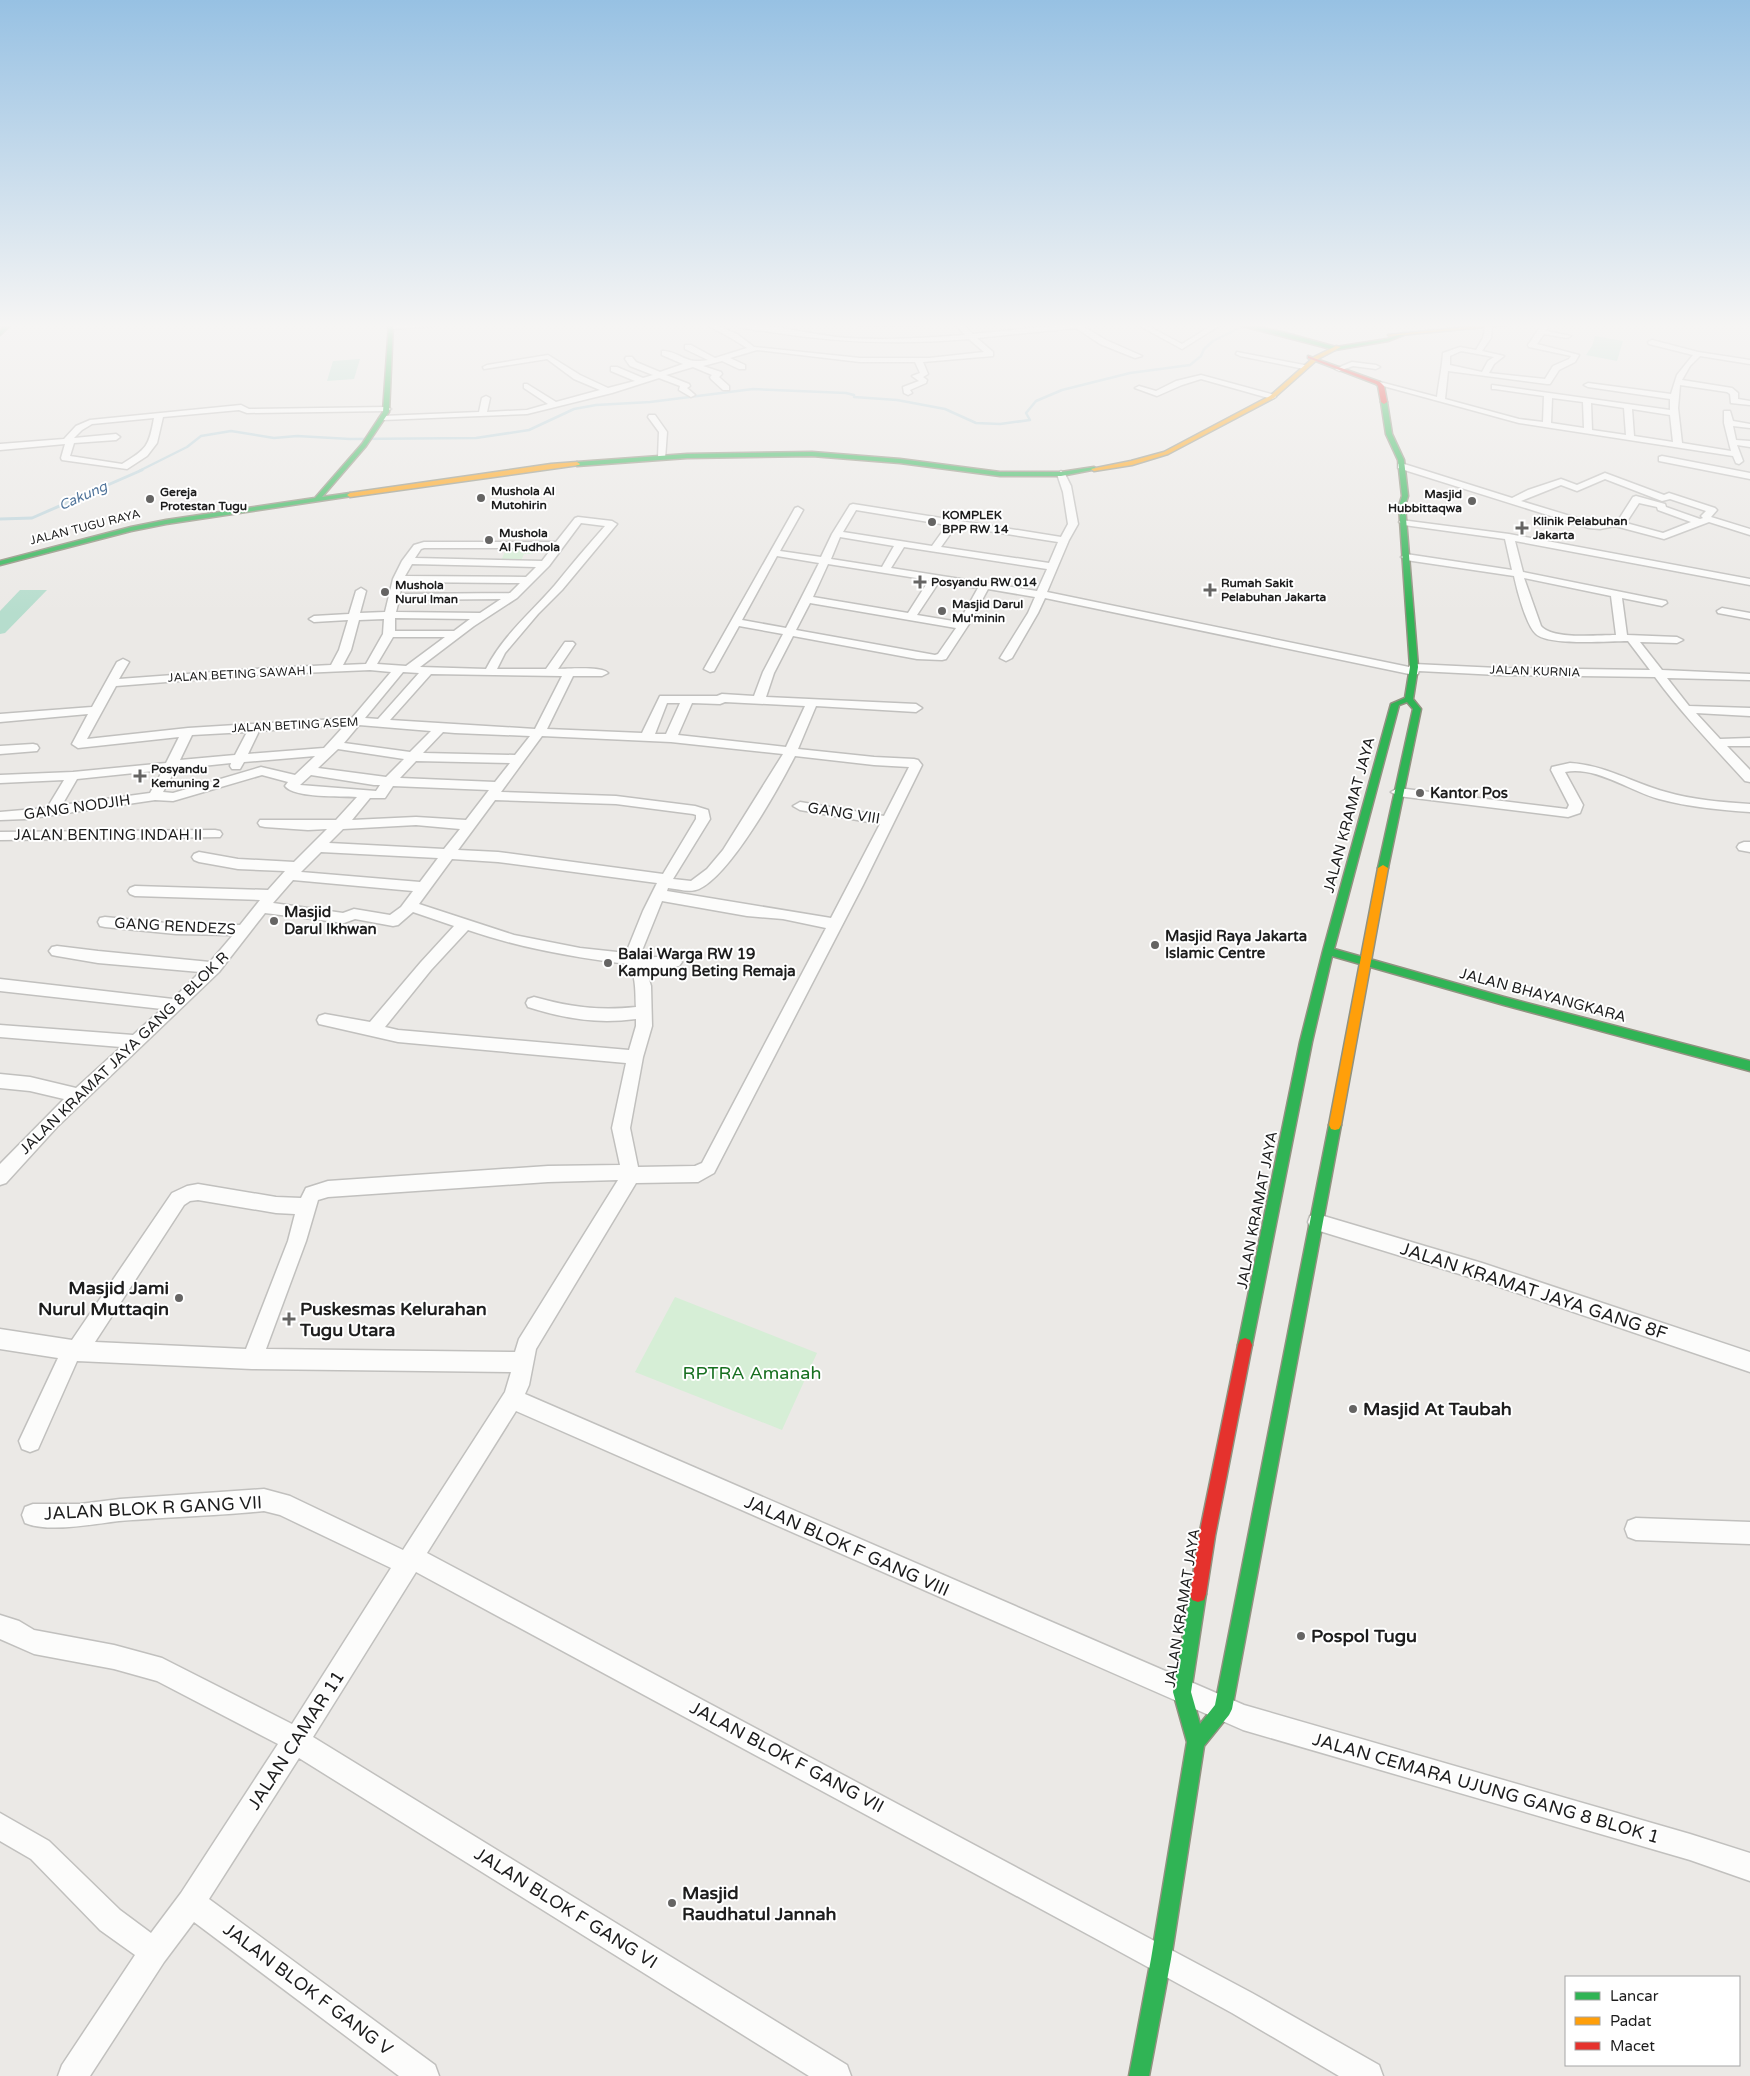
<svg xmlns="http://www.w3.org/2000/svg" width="1750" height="2076" viewBox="0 0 1750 2076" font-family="'Varela Round',sans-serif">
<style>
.park{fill:#d6eed6}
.pitch{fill:#b6ddcd}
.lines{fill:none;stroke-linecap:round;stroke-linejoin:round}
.stream-far1{stroke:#bdd4db;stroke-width:2.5}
.stream{stroke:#bdd4db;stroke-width:3}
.street-casing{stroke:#c1c0be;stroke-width:3}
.fast-casing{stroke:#919280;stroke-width:3}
.slow-casing{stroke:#919280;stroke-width:3}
.jam-casing{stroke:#919280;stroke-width:3}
.street{fill:#fcfcfb;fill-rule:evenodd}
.fast{fill:#30b455;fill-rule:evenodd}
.slow{fill:#ff9f0a;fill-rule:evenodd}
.jam{fill:#e5322d;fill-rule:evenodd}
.poi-dot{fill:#656463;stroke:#fff;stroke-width:2}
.labels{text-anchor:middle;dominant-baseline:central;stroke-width:4;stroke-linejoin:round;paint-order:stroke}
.far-poi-label{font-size:12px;font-weight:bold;fill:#1d1d1d;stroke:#fff;text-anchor:start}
.far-street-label{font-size:12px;fill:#1d1d1d;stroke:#fff}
.far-water-label{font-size:14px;font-style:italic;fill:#51759b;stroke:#fff}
.poi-label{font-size:15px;font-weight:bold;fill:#1d1d1d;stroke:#fff;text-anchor:start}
.street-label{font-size:15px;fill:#1d1d1d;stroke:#fff}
.near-poi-label{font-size:18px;font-weight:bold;fill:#1d1d1d;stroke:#fff;text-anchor:start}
.near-street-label{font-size:18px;fill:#1d1d1d;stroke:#fff}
.near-park-label{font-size:18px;fill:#176f20;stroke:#fff}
</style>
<rect width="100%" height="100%" fill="#ebe9e6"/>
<!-- park -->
<g class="park">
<polygon points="507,547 534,547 532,554 524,554 521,561 501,561"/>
<polygon points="675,1297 817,1353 782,1430 635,1372"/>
</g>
<!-- pitch -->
<g class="pitch">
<polygon points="1595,336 1623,341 1617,361 1586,355 1592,346"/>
<polygon points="360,359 354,379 327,381 333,361"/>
<polygon points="20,590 47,590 5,633 0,634 0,611"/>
</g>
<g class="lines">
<!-- stream-far1 -->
<polyline class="stream-far1" points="139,471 187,447 201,436 231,431 274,438 297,436 350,439 476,438 529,430 574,409 596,405 650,402 753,389 846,393 854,395 854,397 897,400 945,409 976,423 1000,424 1030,420 1026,413 1036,401 1062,390 1130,373 1190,365 1201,356 1204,349 1213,341 1247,324"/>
<!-- stream -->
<polyline class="stream" points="0,519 32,518 142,470"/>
<!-- street casing -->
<g class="street-casing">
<g id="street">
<polygon points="406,324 437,324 434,326 391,329 387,327"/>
<path d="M705,324H713L737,334L754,347L860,358H929L984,352L969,339C901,345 839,343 771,332C760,330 742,330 734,324C767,323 802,333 836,337C879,341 922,338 965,335L955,324H962L973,334L1071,324H1093L1084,327L1106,340L1142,356L1135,358L1100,344L1076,328L977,338L993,352V356L923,362L928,374L923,377L927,380L926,383L910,390L912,393L908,395L904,393L903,387L919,381L912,376L920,373L915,362H860L757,350L730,358L745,365V369H739L722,361L703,366L721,372L722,374L719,377L729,386V390H723L711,379L710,377L712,375L693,367L666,375L689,384L690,386L687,388L695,395L691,397L679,390L680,386L659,378L612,393L527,414L383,420L379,418L383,416L479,412L482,398L486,396L490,398L487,412L527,410L548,404L524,388V384H527L556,402L600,390L574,379L547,359L484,369L483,367L487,365L548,355L580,375L608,388L635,381L611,371V367H617L643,378L653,375L630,366L625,359L626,357H632L636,362L660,372L683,364L662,355V351C680,351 684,365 708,360L685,349V345H691L715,358L747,348L731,338Z"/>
<polygon points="857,324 923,324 920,326 860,326"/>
<polygon points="1136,324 1144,324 1182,344 1214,324 1222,324 1182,349"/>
<path d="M1486,324L1492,325L1491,338L1482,351L1504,356L1494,364L1489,373L1545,379L1553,366L1569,359L1571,356L1529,347L1528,345L1540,327L1539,324H1545L1548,327L1546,331L1571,336L1567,338L1544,334L1537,344L1579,355L1575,362L1559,370L1550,384H1547L1448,371L1445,399L1519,419L1543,422L1544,396L1495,389H1492V385L1670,410V399L1588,387L1584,385L1588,383L1671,394L1677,375L1693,355L1649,344L1648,342L1652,340L1698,352L1750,360V364L1700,356L1690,366L1682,380L1732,388L1738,393V399L1750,401V405L1731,403L1730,394L1727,392L1680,385L1678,408L1682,443L1731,451L1724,423V411H1730L1733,421L1750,424V428L1733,426L1736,440L1750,441V447L1737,445L1743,461L1739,464L1736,463L1733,456L1519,423L1376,384L1380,382L1437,397C1439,381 1442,368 1443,353L1460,347L1476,350L1483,338ZM1461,351L1494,357L1488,361L1482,372L1450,365V356ZM1552,398L1583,402L1584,428L1551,423ZM1591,403L1624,408L1626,435L1592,430ZM1632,409L1670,415L1673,442L1634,436Z"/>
<polygon points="1237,352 1304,365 1308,367 1304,369 1240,356 1236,354"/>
<polygon points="1352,362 1376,365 1380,367 1376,369 1353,366 1339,371 1335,369"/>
<polygon points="1201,375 1275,395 1276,397 1272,399 1201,379 1182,385 1157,396 1135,388 1139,386 1156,391 1176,381"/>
<path d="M241,405L249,409L387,407L391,409L387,411L247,413L239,410L163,417L157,443L147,456L127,469L62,460L61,458L65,444L0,450V444L64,439L76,426L90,420ZM154,418C149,446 147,449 122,464L70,456L74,443L116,440L120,437L116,434L74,438L82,430L92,424Z"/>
<polygon points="649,415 655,415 667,432 665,459 658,457 659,432 648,417"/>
<polygon points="1662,456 1750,473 1750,479 1659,461 1659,457"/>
<path d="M1401,463L1512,498L1528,490L1561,479L1577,485L1605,473L1664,495L1669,493L1715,508L1717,510L1711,517L1750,529V535L1709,522L1664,539L1615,526L1600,529L1589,528L1398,468V464ZM1605,479L1662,501L1670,499L1706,511L1701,516L1703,518L1700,519L1666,507L1665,504L1636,496L1633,497L1619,519L1600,523L1590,522L1521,501L1561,485L1577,491ZM1639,503L1657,507L1658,510L1691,522L1663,533L1626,523Z"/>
<path d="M1061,471L1065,474L1071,486L1078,524L1069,540L1047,592L1409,667L1410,665L1414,664L1498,668L1650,670L1628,641C1608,641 1549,646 1536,634C1526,625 1517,590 1514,576L1406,560L1401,557L1406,554L1512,570L1505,539L1404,525L1399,522L1401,520L1509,534L1750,579V585L1515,541L1523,572L1666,601L1667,603L1662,606L1622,598L1627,635L1677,637L1683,640L1677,643L1640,642L1662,670L1750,674V680L1667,678L1689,706L1750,708V716L1696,713L1720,739L1750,738V746H1727L1750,770V782L1745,781C1714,747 1683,715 1655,677L1498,675L1419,671L1418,674L1414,675L1045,598L1038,613L1012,658L1006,661L1000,658L1028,613L1035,597L988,589L969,624L946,659L942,660L917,659L793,636L774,673L766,697L916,704L922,708L916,712L816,706L798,749L874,757L914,759L918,760L922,765L863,885L714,1173L698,1182L636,1183L536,1349L529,1385L525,1394L1244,1705L1690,1834L1750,1853V1881L1690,1860L1243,1730L516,1411L427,1553L1252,1993L1379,2065L1383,2076H1339L1232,2013L1102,1942L416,1572L313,1737L847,2065L851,2076H809L299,1758L209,1899L435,2065L439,2076H399L194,1922L164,1962L90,2076H58L62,2065L135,1955L100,1930L31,1859L0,1841V1813L49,1841L120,1910L151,1933L181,1893L278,1744L157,1681L114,1669L34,1654L0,1639V1615L19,1621L34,1630L114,1645L162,1658L292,1724L391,1568L280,1515L264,1511C216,1516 168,1517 119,1521C94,1524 49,1533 25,1523L22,1515L25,1507L33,1504H80L120,1499L264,1489L290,1496L403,1550L505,1392L511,1372L252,1369L77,1361L38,1449L30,1452L22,1449L19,1441L58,1358L0,1349V1329L72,1340L172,1193L187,1186L198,1184L276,1197L301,1198L306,1188L328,1181L548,1166L620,1165L612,1128L626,1063L398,1042L319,1024L317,1020L319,1016L325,1014L370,1022L421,962L454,926L413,912L398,925L393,926L355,919L344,923L265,913L219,972L57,1127L6,1183L0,1185V1164L64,1099L30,1091L0,1088V1074L30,1077L76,1088L121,1047L0,1037V1025L133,1035L162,1009L0,991V979L173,999L200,972L98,963L57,956L52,955L49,951L52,947L57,946L98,951L210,962L233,935L176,934L105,927L100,926L98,922L100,918L105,917L176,924L240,925L260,900L135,896L130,894L128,891L130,888L135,886L268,890L285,871L238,869L199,862L194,860L192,857L194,854L199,852L238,859L294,862L327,829L308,830L265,827L260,826L258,823L260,820H336L357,797C341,796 294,798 285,786L288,782L262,775L173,801L155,800L26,819L0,820V812L47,808L64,780L0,783V775L73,772L166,763L179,737L78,748L72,744L88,714L0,722V714L92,707L117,662L123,659L129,662L119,679L255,669L331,665L339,650L348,620L314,622L309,619L314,616L349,614L356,591L361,588L366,591L360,613L385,612L393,579L402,561L414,545L424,542H556L575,518L578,517L612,521L617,524L562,590L538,614L505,653L497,669H546L565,642H573L575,644L558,669C568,669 601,666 608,673L602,676H573L547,729L642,733L660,696H717L722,694L754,696L763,672L783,634L739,626L714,671L710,672L704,669L795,508L798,507L803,510L780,551L821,557L832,534L850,505L853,504L1061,537L1068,524L1063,492L1057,474ZM856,510L947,525L932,546L843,532ZM581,523L605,526C588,545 571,565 555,585C531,613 503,635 486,669L420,667L474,626L517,598L549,566ZM956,526L1058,542L1049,563L941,547ZM840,537L894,546L882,567L831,559ZM904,547L1047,569L1037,591L891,568ZM424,548H552L542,561L415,558L421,549ZM777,556L819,563L786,628L742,620ZM412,564L536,567L526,577L405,576ZM828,564L929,580L908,613L813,597ZM1524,578L1611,596L1616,635C1598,635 1553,640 1541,626ZM402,582L520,583L510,593L400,594ZM939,582L978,588L959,622L917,615ZM501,599L480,613L396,612L399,600ZM810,603L956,628L938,654L935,655L796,630ZM395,618L470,619L454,631H395ZM384,619L383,634L366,664L343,665L351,650L359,620ZM393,637H445L406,666L377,664ZM370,670L391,672L352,718L188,728L87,739L116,686L255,675ZM403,672L419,673L378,719L365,718ZM431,674L562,676L535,729L390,720ZM725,702L805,706L786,747L678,735L692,703L720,704ZM667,703H680L666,734H655ZM345,725L324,748L248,754L259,731ZM359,725L431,731L410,752L344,743ZM247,732L235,755L180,760L192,735ZM443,732L455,733L530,736L515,755L423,753ZM542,736L671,742L783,754L723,850L707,869L691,881L673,879L710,819L708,810L695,806L616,796L501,792ZM338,749L404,759L386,777L318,768ZM315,756L295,775L261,767L173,793L163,792L175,770L174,769L231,763L230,766L232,769H240L244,762ZM795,756L874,765L909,767L884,816L800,802L793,806L800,810L880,824L831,918L667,891L668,888C678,889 690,893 699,889C731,874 778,789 795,756ZM416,761L510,763L495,782L400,778ZM163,770L150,793L62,805L77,779ZM311,775L374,785H380L376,791L300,785ZM393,786L489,790L466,820L416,817L352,820L370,798H385ZM495,800L616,804L693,814L696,815V819L663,874L498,852L458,850ZM416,825L460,829L444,849L329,843L343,829ZM321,852L438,858L420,882L301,872ZM452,859L498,862L657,883L643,911L626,953L580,948L514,935L419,904ZM293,880L413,891L401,907L390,915L354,909L343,913L273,903ZM662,901L747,916L783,919L826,928L702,1163L695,1166L638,1167L630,1128L643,1057L652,1026L651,986L646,970L679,966L682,962L679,958L674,956L639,958ZM468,930C521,948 571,957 627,964C637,974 635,994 636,1007C598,1011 570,1007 534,997L528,999L526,1003L528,1007C566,1019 597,1024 636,1019V1026L629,1050L398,1030L385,1027L431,970ZM618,1180L519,1339L515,1352L266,1349L306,1241L318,1200L328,1197L548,1182ZM198,1200L276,1213L295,1214L288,1241L246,1349L95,1342L184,1205L190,1201Z"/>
<polygon points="1722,608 1750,613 1750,619 1718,613 1717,611"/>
<polygon points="33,744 37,745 39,748 37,751 0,754 0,746"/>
<path d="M1570,763C1605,765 1633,783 1666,792C1693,800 1722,802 1750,804V812C1720,810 1689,807 1659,799C1629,791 1597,766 1565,772L1583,805L1580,813L1568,817L1398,796L1391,792L1398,788L1567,809L1569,805L1551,770L1552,767Z"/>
<polygon points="215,830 220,831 222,834 220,837 0,840 0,832"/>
<polygon points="1744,842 1750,842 1750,852 1739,850 1737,847 1739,844"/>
<polygon points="1317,1214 1482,1263 1750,1352 1750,1372 1482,1281 1310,1228 1308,1222 1310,1216"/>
<polygon points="1636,1518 1750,1522 1750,1544 1636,1540 1628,1537 1625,1529 1628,1521"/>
</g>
</g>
<!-- fast casing -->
<g class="fast-casing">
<g id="fast">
<polygon points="7,324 12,324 0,335 0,331"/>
<polygon points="389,324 393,324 389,412 366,446 322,497 350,493 352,494 352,496 166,524 131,531 0,565 0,561 131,527 166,520 315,498 362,444 383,412"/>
<polygon points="1235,324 1244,324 1282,332 1336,347 1387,339 1404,333 1406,334 1388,341 1335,350"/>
<polygon points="1384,400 1387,402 1392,434 1404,460 1408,496 1405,506 1418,667 1413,699 1421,709 1388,868 1383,871 1378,868 1413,709 1407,702 1399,705 1334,949 1504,997 1750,1061 1750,1071 1504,1005 1332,956 1312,1042 1252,1345 1250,1350 1245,1352 1240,1350 1238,1345 1300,1042 1323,951 1391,704 1405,698 1410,667 1399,506 1402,496 1398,460 1386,434 1381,402"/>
<polygon points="812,452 900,459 1000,472 1061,472 1094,467 1097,469 1061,476 1000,476 900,463 812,456 687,458 577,466 574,464 577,462 687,454"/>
<polygon points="1335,1120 1339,1121 1341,1125 1232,1709 1229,1715 1204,1746 1171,1959 1149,2076 1129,2076 1151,1959 1187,1742 1173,1692 1190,1594 1192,1588 1198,1586 1204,1588 1206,1594 1191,1692 1200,1724 1215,1705 1329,1125 1331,1121"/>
</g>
</g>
<!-- slow casing -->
<g class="slow-casing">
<g id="slow">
<polygon points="1499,324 1516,324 1390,336 1388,335"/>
<polygon points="1336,346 1341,347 1318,359 1274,398 1168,454 1132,465 1094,471 1091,469 1131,461 1164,452 1270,396 1314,357"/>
<polygon points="577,462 580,464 579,465 350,497 347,495 350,493 551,464"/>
<polygon points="1383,865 1388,868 1341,1125 1339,1129 1335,1130 1331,1129 1329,1125 1378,868"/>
</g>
</g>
<!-- jam casing -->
<g class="jam-casing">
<g id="jam">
<polygon points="1308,356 1380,382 1384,386 1387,402 1384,404 1381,402 1378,386 1376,384 1308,358"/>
<polygon points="1245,1338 1250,1340 1252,1345 1215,1536 1206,1594 1204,1600 1198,1602 1192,1600 1190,1594 1199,1536 1238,1345 1240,1340"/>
</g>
</g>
<!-- street -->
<use href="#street" class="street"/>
<!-- fast -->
<use href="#fast" class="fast"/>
<!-- slow -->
<use href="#slow" class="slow"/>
<!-- jam -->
<use href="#jam" class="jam"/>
</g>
<!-- sky -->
<linearGradient id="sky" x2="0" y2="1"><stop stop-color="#97c1e3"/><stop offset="0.53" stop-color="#f6f5f4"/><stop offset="1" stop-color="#f6f5f4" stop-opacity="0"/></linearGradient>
<rect width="1750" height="614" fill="url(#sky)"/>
<!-- markers -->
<g class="poi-dot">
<circle cx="481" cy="498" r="5"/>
<circle cx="150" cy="499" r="5"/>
<circle cx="1472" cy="501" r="5"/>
<circle cx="932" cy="522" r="5"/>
<path d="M1519.5 520.5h5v5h5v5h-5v5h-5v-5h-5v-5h5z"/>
<circle cx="489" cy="540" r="5"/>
<path d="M917.5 574.5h5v5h5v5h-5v5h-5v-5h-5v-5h5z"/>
<path d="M1207.5 582.5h5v5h5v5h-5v5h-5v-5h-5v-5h5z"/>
<circle cx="385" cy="592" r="5"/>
<circle cx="942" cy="611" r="5"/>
<path d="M137.5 768.5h5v5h5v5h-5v5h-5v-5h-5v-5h5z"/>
<circle cx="1420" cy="793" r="5"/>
<circle cx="274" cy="921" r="5"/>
<circle cx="1155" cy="945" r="5"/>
<circle cx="608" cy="963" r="5"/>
<circle cx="179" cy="1298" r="5"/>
<path d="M286.5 1311.5h5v5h5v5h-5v5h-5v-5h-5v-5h5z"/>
<circle cx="1353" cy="1409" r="5"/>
<circle cx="1301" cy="1636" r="5"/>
<circle cx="672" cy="1903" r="5"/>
</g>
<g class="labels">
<!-- far-poi labels -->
<g class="far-poi-label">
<text x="491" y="491">Mushola Al<tspan x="491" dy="14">Mutohirin</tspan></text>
<text x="160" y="492">Gereja<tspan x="160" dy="14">Protestan Tugu</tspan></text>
<text x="1462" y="494" text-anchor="end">Masjid<tspan x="1462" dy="14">Hubbittaqwa</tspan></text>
<text x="942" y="515">KOMPLEK<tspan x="942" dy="14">BPP RW 14</tspan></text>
<text x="1533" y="521">Klinik Pelabuhan<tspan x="1533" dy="14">Jakarta</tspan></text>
<text x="499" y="533">Mushola<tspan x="499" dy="14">Al Fudhola</tspan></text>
<text x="931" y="582">Posyandu RW 014</text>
<text x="1221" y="583">Rumah Sakit<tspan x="1221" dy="14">Pelabuhan Jakarta</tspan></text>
<text x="395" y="585">Mushola<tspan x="395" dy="14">Nurul Iman</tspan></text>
<text x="952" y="604">Masjid Darul<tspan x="952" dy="14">Mu'minin</tspan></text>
<text x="151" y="769">Posyandu<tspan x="151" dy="14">Kemuning 2</tspan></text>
</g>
<!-- far-street labels -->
<g class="far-street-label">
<text transform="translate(85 527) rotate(-14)">JALAN TUGU RAYA</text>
<text transform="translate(1535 671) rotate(2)">JALAN KURNIA</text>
<text transform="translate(240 674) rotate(-3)">JALAN BETING SAWAH I</text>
<text transform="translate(295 725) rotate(-3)">JALAN BETING ASEM</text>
</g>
<!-- far-water labels -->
<g class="far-water-label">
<text transform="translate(83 496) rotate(-24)">Cakung</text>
</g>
<!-- poi labels -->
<g class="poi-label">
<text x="1430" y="793">Kantor Pos</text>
<text x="284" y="912">Masjid<tspan x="284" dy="17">Darul Ikhwan</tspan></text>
<text x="1165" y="936">Masjid Raya Jakarta<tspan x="1165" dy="17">Islamic Centre</tspan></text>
<text x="618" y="954">Balai Warga RW 19<tspan x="618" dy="17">Kampung Beting Remaja</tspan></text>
</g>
<!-- street labels -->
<g class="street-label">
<text transform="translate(77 807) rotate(-8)">GANG NODJIH</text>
<text transform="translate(844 813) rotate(9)">GANG VIII</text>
<text transform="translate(1349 815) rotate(-75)">JALAN KRAMAT JAYA</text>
<text x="108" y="835">JALAN BENTING INDAH II</text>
<text transform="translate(175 926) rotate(3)">GANG RENDEZS</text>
<text transform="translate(1543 995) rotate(15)">JALAN BHAYANGKARA</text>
<text transform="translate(124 1053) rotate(-44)">JALAN KRAMAT JAYA GANG 8 BLOK R</text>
<text transform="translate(1257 1210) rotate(-79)">JALAN KRAMAT JAYA</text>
<text transform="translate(1182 1608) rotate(-81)">JALAN KRAMAT JAYA</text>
</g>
<!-- near-poi labels -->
<g class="near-poi-label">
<text x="169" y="1288" text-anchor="end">Masjid Jami<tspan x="169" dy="21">Nurul Muttaqin</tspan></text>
<text x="300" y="1309">Puskesmas Kelurahan<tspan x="300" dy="21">Tugu Utara</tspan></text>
<text x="1363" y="1409">Masjid At Taubah</text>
<text x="1311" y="1636">Pospol Tugu</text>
<text x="682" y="1893">Masjid<tspan x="682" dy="21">Raudhatul Jannah</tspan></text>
</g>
<!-- near-street labels -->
<g class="near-street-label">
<text transform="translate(1534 1291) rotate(18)">JALAN KRAMAT JAYA GANG 8F</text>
<text transform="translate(153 1508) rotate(-3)">JALAN BLOK R GANG VII</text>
<text transform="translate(847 1546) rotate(24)">JALAN BLOK F GANG VIII</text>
<text transform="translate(296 1740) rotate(-57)">JALAN CAMAR 11</text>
<text transform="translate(787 1757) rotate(28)">JALAN BLOK F GANG VII</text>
<text transform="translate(1486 1788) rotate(16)">JALAN CEMARA UJUNG GANG 8 BLOK 1</text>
<text transform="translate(566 1908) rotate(32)">JALAN BLOK F GANG VI</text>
<text transform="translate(308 1989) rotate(37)">JALAN BLOK F GANG V</text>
</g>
<!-- near-park labels -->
<g class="near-park-label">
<text x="752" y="1373">RPTRA Amanah</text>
</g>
</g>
<!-- legend -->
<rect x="1565" y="1976" width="175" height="90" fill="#ffffff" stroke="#a5a5a5"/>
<rect x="1575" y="1992" width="25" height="8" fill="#30b455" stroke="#a5a5a5"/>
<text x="1610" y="2001" font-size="15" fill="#1d1d1d">Lancar</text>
<rect x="1575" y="2017" width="25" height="8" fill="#ff9f0a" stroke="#a5a5a5"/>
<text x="1610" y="2026" font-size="15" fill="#1d1d1d">Padat</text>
<rect x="1575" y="2042" width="25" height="8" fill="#e5322d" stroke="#a5a5a5"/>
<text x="1610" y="2051" font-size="15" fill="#1d1d1d">Macet</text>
</svg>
